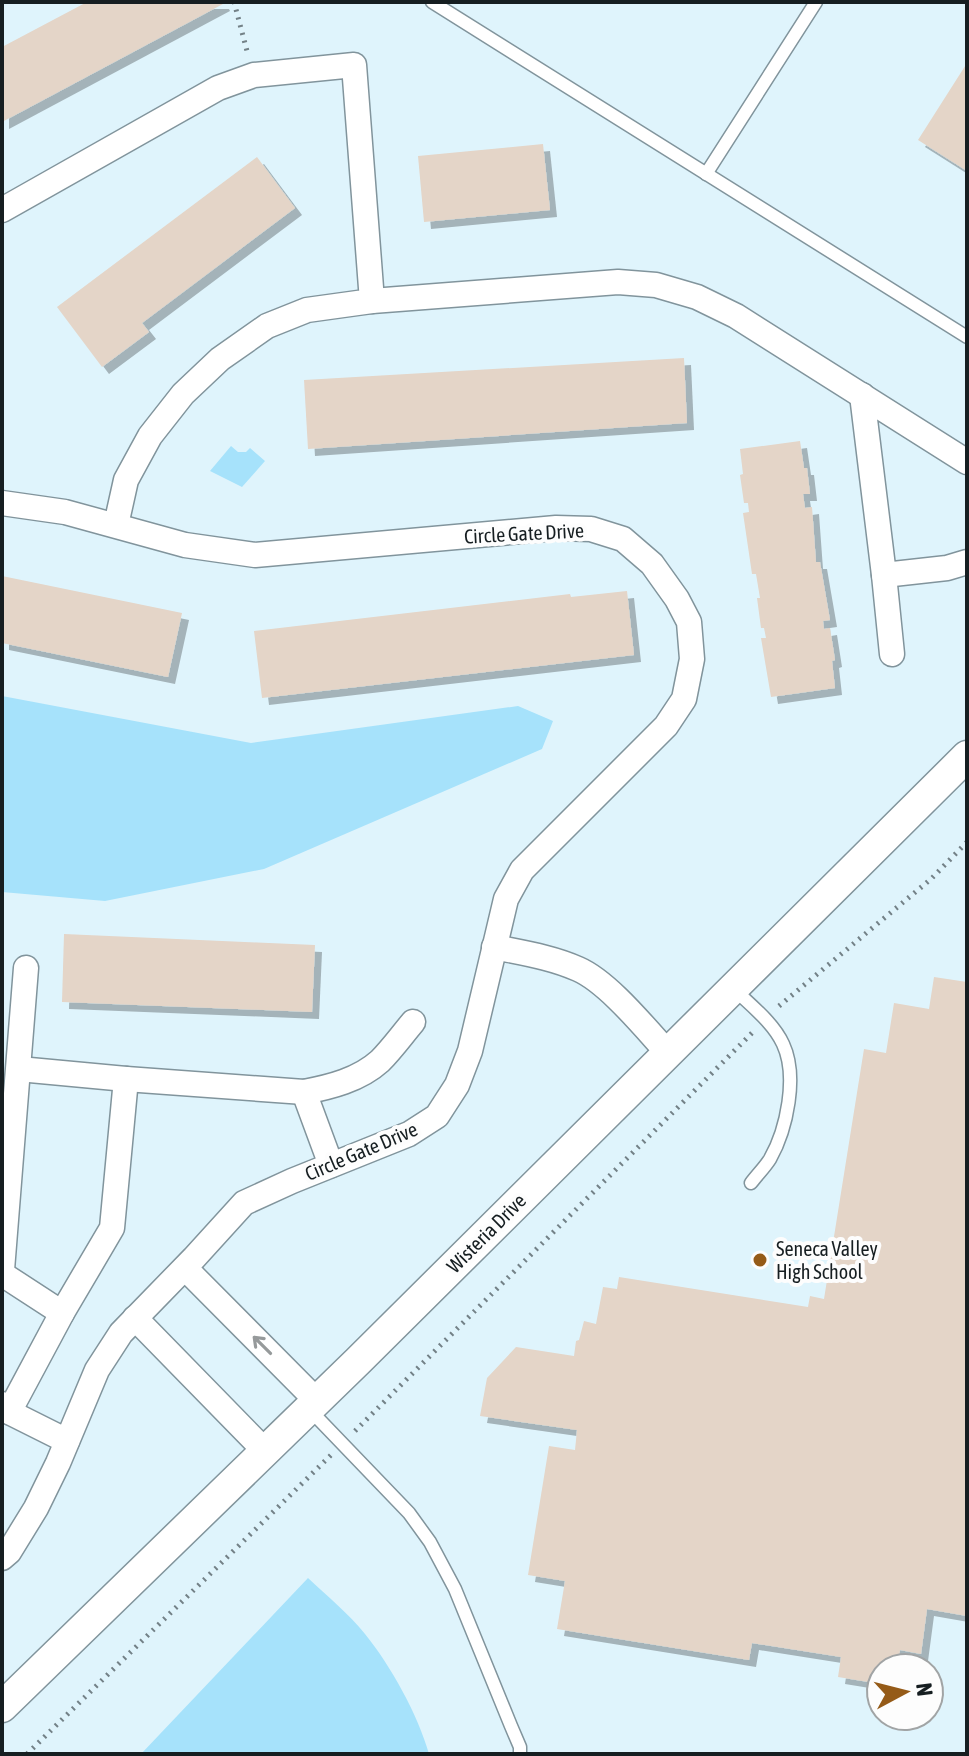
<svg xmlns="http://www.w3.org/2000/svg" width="969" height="1756" viewBox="0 0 969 1756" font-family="'Asap Condensed',sans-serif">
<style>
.green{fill:#a6e2fb}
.building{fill:#e4d5c8;filter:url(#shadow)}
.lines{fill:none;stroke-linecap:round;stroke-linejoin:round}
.service-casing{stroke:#81949c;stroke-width:15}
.minor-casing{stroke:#81949c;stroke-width:27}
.tertiary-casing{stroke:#81949c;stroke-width:33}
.path{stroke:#738187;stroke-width:5;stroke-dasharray:2 6;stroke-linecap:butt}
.service{stroke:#fff;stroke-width:12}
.minor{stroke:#fff;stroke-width:24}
.tertiary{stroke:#fff;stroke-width:30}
.oneway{stroke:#969a9b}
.poi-dot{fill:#955b18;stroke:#fdfdfd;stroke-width:3}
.labels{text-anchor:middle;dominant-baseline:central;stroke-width:8;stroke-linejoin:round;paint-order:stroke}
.street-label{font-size:20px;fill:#161e21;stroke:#fdfdfd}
.poi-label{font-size:20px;fill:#161e21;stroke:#fdfdfd;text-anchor:start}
</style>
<defs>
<filter id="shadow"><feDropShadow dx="7" dy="7" stdDeviation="0" flood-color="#0004"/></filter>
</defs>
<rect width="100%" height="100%" fill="#dff4fc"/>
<!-- green -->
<g class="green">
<polygon points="231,446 238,452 246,452 250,448 265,461 242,487 210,471"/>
<polygon points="2,696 251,743 518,706 553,721 542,749 264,869 105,901 2,892"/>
<path d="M308,1578C327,1596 349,1614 365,1634C391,1666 418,1715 429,1754H141Z"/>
</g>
<!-- building -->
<g class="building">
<polygon points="87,2 222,2 223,4 2,122 2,47"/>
<polygon points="967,63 967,171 918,140"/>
<polygon points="543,144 550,210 424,222 418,156"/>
<polygon points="257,157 295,208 142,323 149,332 102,367 57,307"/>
<polygon points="684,358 687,423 308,449 304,380"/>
<polygon points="800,441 804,468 807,468 810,494 803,494 805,508 812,507 816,562 820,562 830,620 823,621 824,629 830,628 835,660 832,661 835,688 771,697 761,638 766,638 764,628 761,628 757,598 760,598 756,574 752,574 743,513 749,512 748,503 744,503 740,475 743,474 740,449"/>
<polygon points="2,576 182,613 168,677 2,643"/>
<polygon points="627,591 634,655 262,698 254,631 570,594 571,597"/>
<polygon points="64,934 315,945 312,1012 62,1002"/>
<polygon points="934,977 967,982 967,1616 927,1609 921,1654 900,1650 897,1668 881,1668 881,1684 838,1677 841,1657 752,1643 749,1660 557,1629 565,1581 528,1575 549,1446 575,1450 577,1430 480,1416 487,1378 516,1347 574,1356 576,1341 579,1340 584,1321 596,1324 603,1287 617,1289 619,1277 808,1307 810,1296 824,1299 864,1049 886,1053 894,1003 929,1009"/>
</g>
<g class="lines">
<!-- service casing -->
<g class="service-casing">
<g id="service">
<polyline points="432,2 967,337"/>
<polyline points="706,174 816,2"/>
<path d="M733,988C750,1005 773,1022 783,1044C798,1076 787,1129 770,1159C765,1167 757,1175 751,1183"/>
<polyline points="309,1409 409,1513 430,1542 455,1589 511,1726 520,1747 520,1754"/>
</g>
</g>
<!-- minor casing -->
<g class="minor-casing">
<g id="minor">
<polyline points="2,210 218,88 254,75 354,65 372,301 307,310 267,326 220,359 183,394 150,436 126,480 116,525"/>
<polyline points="372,301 618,282 656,285 697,297 736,316 967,462"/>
<polyline points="862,395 884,575 947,568 967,562"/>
<polyline points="2,503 65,512 185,545 255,555 556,528 591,529 623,539 652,564 677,599 689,622 692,659 684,699 666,726 522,870 506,899 470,1051 457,1085 437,1116 409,1134 292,1181 244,1203 194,1258 121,1333 97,1370 58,1463 36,1508 9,1552 2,1558"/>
<polyline points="884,575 892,654"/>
<path d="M494,947C523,953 551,957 578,969C608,982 645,1028 668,1053"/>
<path d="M19,1069L126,1079L304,1092C330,1087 359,1080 380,1061C392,1049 402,1035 413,1022"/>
<polyline points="304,1092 331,1165"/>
<polyline points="185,1268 317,1401"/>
<polyline points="2,1270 26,968"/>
<polyline points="2,1274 62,1313 9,1412"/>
<polyline points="62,1313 112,1228 126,1079"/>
<polyline points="135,1318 265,1451"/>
<polyline points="2,1404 9,1412 67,1441"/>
</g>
</g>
<!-- tertiary casing -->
<g class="tertiary-casing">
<polyline id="tertiary" points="2,1707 358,1361 967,756"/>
</g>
<!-- path -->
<g class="path">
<polyline points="234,2 247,51"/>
<polyline points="779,1006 931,879 967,842"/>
<polyline points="355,1431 752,1033"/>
<polyline points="27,1754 331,1455"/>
</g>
<!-- service -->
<use href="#service" class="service"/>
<!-- minor -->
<use href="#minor" class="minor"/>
<!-- tertiary -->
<use href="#tertiary" class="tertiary"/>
</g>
<!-- one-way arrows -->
<defs><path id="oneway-shaft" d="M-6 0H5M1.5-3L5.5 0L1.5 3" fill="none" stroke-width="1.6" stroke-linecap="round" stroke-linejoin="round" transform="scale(2)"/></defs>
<use class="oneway" href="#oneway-shaft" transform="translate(262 1345) rotate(-135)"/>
<!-- markers -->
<circle class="poi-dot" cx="760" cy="1260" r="8"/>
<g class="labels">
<!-- street labels -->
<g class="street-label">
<text transform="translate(524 533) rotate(-3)">Circle Gate Drive</text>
<text transform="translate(361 1151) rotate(-23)">Circle Gate Drive</text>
<text transform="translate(486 1233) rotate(-45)">Wisteria Drive</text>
</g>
<!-- poi labels -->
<g class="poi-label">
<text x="776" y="1248">Seneca Valley<tspan x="776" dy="23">High School</tspan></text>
</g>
</g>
<!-- border -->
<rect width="969" height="1756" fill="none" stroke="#161e21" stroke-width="8"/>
<!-- north arrow -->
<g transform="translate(905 1692) rotate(83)"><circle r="38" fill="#fdfdfd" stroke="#a1a4a5" stroke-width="2"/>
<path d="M0-6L14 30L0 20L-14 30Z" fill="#955b18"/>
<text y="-12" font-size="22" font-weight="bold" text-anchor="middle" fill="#161e21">N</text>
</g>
</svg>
